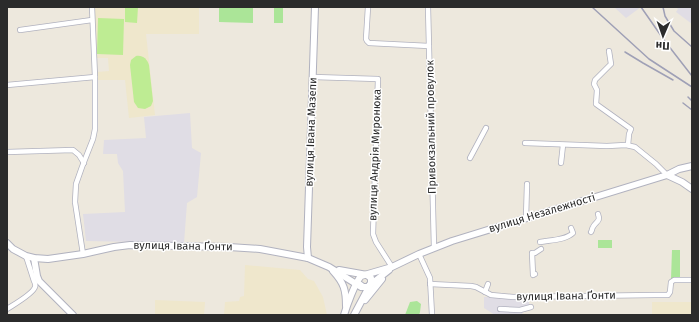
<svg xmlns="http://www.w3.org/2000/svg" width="699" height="322" viewBox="0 0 699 322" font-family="'Fira Sans',sans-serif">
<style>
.industrial{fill:#e0dde5}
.education{fill:#efe7cc}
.green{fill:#abe598}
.pitch{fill:#beec93}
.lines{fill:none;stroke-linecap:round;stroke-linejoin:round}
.street-casing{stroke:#b1b2bf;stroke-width:6}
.secondary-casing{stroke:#b1b2bf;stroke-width:8}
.street{stroke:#fff;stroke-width:4.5}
.secondary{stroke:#fff;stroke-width:6}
.rail{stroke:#9fa0b6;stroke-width:1.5}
.labels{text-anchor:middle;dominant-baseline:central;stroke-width:3;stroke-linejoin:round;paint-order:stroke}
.street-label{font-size:11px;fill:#2b2b2b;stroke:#fff}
</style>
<rect width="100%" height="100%" fill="#ede8dd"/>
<!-- industrial -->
<g class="industrial">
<polygon points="614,7 641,7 626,18"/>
<polygon points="676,7 692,7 692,24 676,12 678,9"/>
<polygon points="190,113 192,148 201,153 197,197 187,203 184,243 86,241 83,214 125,212 123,171 118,163 117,154 103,154 104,140 146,138 144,117"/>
<polygon points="484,297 529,298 529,305 521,315 495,315 484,308"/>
</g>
<!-- education -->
<g class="education">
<polygon points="95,7 199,7 199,34 146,34 155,115 129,118 125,80 97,80 97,72 109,71 108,58 96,58"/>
<polygon points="245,265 300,270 308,279 314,281 323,297 327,315 224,315 225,302 239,301 240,297 244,296"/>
<polygon points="155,300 205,302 204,315 155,315"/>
<rect x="652" y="302" width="40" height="13"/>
</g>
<!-- green -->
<g class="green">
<polygon points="219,7 253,7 253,23 219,22"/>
<rect x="274" y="7" width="9" height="16"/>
<rect x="598" y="240" width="14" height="8"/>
<polygon points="672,250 680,250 680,279 671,279"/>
<polygon points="417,301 421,304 420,312 419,315 405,315 410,302"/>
</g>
<!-- pitch -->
<g class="pitch">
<polygon points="125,7 138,7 137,23 125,22"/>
<polygon points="98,18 124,19 123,55 97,54"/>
<path d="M136,56C143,55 147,59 149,65L153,101L151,106L145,109L138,108L134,102L130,65L131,60Z"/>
</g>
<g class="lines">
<!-- street casing -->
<g class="street-casing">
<g id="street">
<polyline points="368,7 366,39 367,41 369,43 429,46"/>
<polyline points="428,7 434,248"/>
<polyline points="20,30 92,20"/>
<polyline points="609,51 611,64 595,80 594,84 597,90 596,104 631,129 629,134 628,145"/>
<polyline points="313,77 378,79 373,234 376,242 392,267"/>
<polyline points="7,85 95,77"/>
<polyline points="525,143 607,146 626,145 635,147 656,164 667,175"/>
<polyline points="7,152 73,150 79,155 84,163"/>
<polyline points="470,158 486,128"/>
<polyline points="561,163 563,145"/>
<polyline points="526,218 527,184"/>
<path d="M591,232C592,231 592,228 593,227C596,221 601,222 598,214"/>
<path d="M540,242C551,240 566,240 573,233L571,228"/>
<polyline points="83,254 75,202 76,184 82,167 93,139 95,129 95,77 92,7"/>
<polyline points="419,254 430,278 432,315"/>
<polyline points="535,274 533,275 532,253 535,253 541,249"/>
<polyline points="430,284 471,286 476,287 491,295 513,297 655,295 668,295 670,292 671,282 674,280 692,280"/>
<polyline points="485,292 488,284"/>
<path d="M7,309C13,305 33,294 35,287C36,285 35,283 34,281L26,256"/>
<polyline points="500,309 520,310 531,307"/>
</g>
</g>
<!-- secondary casing -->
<g class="secondary-casing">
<g id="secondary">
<polyline points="667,175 682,182 692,189"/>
<polyline points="7,243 13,249 26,256 34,258 48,259 83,254 114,247 130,245 229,247 260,249 308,258 329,267 361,287"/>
<polyline points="34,258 37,276 39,281 73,315"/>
<polyline points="308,258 307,247 315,7"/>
<polyline points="339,270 367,275 371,278 371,283 368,287 363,287 359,284"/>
<path d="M333,271C344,283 346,290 346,306"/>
<polyline points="365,300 382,279"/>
<path d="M344,315C347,305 355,283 361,276L392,267L419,254L452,241L667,175L679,169L692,166"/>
<polyline points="354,315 370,285 389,270"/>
</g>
</g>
<!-- street -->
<use href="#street" class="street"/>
<!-- secondary -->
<use href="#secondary" class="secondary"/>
<!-- rail -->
<g class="rail">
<polyline points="592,7 649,59 692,87"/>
<polyline points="641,7 664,40 692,76"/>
<polyline points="663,7 665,16 674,31 692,47"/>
<polyline points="625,52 643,63 673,80"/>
<polyline points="688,97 692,101"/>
<polyline points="683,103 692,110"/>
</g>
</g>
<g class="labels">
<!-- street labels -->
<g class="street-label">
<text transform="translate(431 127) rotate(-91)">Привокзальний провулок</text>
<text transform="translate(311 132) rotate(-88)">вулиця Івана Мазепи</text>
<text transform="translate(375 155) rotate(-88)">вулиця Андрія Миронюка</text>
<text transform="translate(542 213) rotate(-17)">вулиця Незалежності</text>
<text transform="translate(183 246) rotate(1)">вулиця Івана Ґонти</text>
<text transform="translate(566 296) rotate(-1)">вулиця Івана Ґонти</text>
</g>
</g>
<!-- border -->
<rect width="699" height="322" fill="none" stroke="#2b2b2b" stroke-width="16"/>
<!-- north arrow -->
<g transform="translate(663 36) rotate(182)" stroke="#ffffff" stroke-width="3" paint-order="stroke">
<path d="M0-3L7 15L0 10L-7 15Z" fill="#2b2b2b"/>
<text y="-6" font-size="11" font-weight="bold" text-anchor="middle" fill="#2b2b2b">Пн</text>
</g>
</svg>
